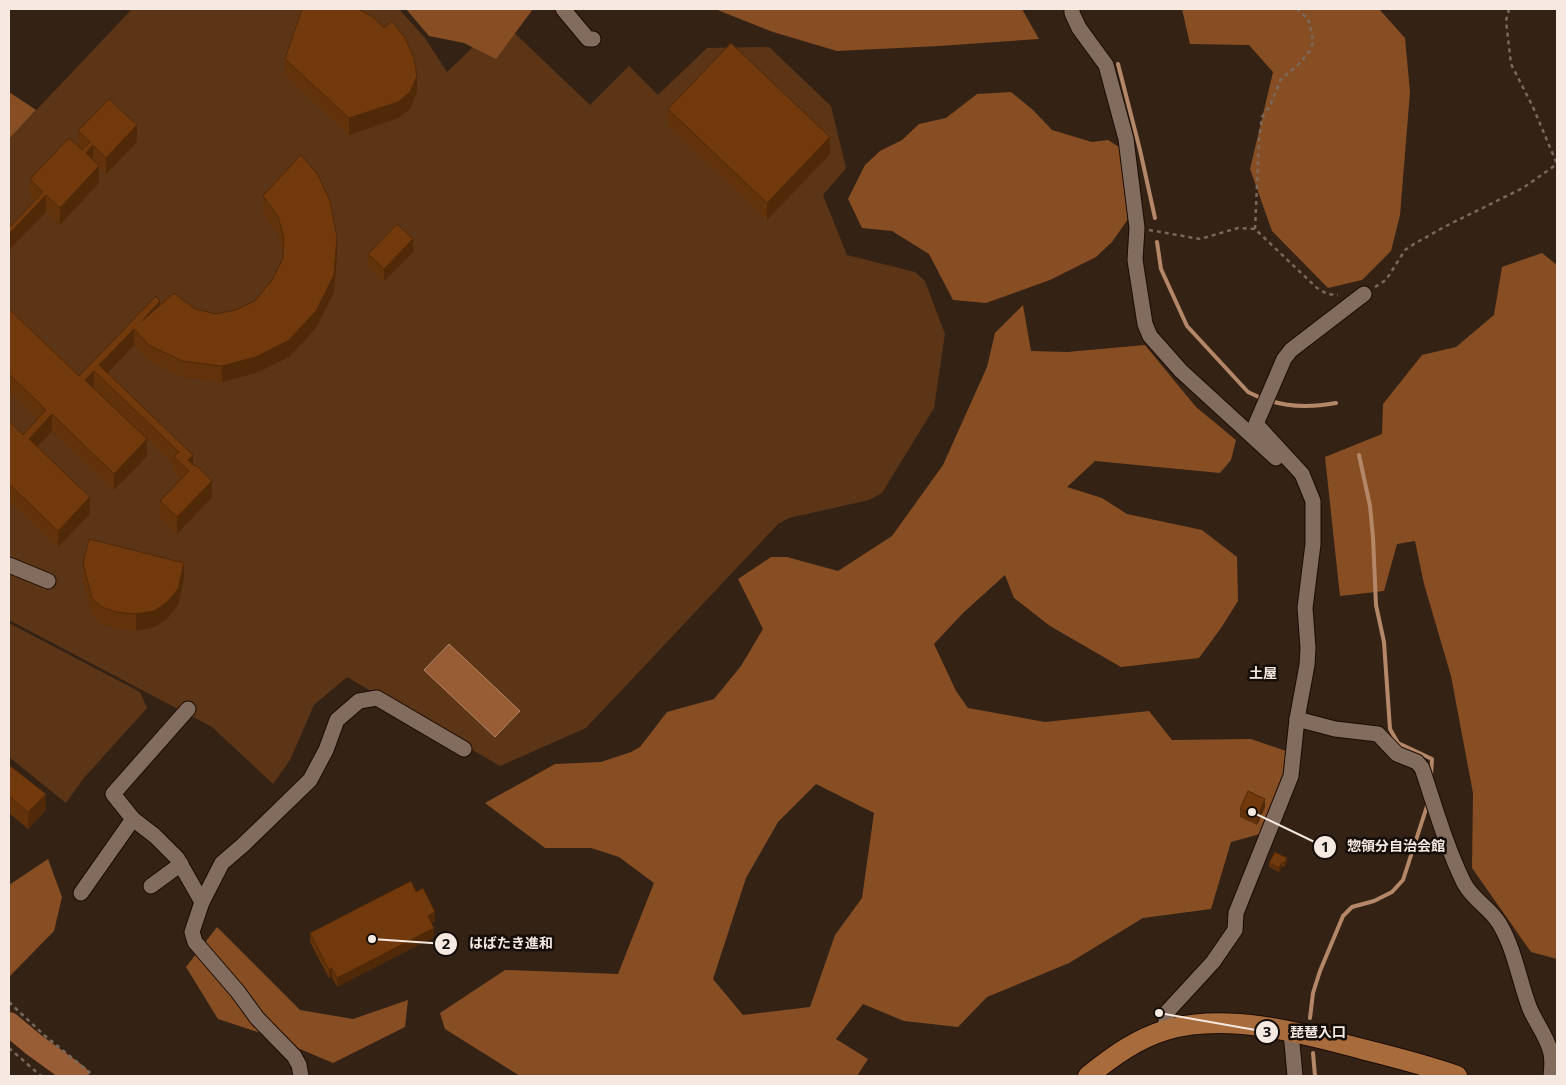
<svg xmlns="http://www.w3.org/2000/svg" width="1566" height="1085" viewBox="0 0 1566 1085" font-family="'Noto Sans','Noto Sans JP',sans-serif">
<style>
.green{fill:#5c3416}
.forest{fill:#874e23;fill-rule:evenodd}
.water{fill:#985d34;stroke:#b48768}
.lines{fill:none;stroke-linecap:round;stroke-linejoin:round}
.stream{stroke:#b48768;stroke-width:4}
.river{stroke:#985d34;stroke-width:24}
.minor-casing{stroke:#1b0b02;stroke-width:17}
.major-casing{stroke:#1b0b02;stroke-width:22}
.path{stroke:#79695d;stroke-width:2.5;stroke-dasharray:4 4;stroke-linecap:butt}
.minor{stroke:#826c5e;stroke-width:15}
.major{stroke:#a86b3c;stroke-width:20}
.wall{fill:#62320a}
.shaded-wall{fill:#502908}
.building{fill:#723a0c;stroke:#502908}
.labels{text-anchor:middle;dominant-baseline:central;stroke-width:5;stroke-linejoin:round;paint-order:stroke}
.neighbourhood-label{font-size:14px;font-weight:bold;fill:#f6e9e1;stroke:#150d08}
.leader{fill:none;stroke:#f6e9e1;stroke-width:2}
.callout-dot{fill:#f6e9e1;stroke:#150d08;stroke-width:2}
.mark-label{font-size:15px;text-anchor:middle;font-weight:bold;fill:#111}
.callout-label{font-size:14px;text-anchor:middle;font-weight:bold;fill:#f6e9e1;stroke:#150d08;stroke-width:5;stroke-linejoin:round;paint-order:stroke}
</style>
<rect width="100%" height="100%" fill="#342215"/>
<!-- green -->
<g class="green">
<polygon points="132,9 399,9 425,38 447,72 501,20 590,105 629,66 658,95 707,48 769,47 831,106 846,168 823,195 847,255 915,272 925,281 945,334 934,408 882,493 869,500 789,518 778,524 586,728 500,766 347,677 314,705 290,760 273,784 212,727 9,620 9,139"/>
<polygon points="9,623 140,692 147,708 83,779 66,803 9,757"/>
</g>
<!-- forest -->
<g class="forest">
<polygon points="406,9 533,9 496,59 464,43 429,36"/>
<polygon points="715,9 1022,9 1039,39 939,46 837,51 773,32"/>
<polygon points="1182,9 1379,9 1405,38 1410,92 1400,215 1391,251 1362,280 1328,288 1272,231 1250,169 1273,72 1249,45 1190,44"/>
<polygon points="9,92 36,110 9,139"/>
<polygon points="1011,92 1033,110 1052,130 1092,142 1108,140 1127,152 1133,212 1112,242 1096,257 1050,280 986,303 953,300 929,254 892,231 862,228 848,199 865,165 880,151 902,140 919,124 946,118 977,94"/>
<polygon points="1542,253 1557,265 1557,959 1531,952 1472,868 1473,793 1451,676 1424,584 1415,541 1397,544 1384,591 1340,596 1325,457 1382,434 1383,404 1422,355 1456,347 1494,315 1502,267"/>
<path d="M1023,305L1031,351L1067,352L1145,345L1196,407L1236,440L1231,460L1220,473L1095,461L1067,487L1102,498L1127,514L1202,530L1237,557L1238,601L1221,628L1199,658L1121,667L1050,626L1014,598L1005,575L963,613L934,644L956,691L968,708L1045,722L1149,711L1172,740L1251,739L1295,754L1260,834L1231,842L1211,909L1143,918L1069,963L987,997L958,1027L904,1021L863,1004L836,1039L868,1059L857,1076H520L445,1029L440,1013L505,970L618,974L654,883L619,857L591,848H545L485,803L555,764L601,762L631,752L640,747L667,712L714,699L741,666L763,629L738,579L771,557H787L838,571L892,536L943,465L987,367L995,333ZM816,784L874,813L862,898L835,935L810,1007L743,1015L713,979L746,878L778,822Z"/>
<polygon points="48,859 62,897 54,931 9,977 9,885"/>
<polygon points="217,927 300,1010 353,1019 408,1000 405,1027 333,1063 267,1035 218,1019 186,967"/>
</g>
<!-- water -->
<polygon class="water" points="449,644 520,711 495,737 424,670"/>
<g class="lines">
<!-- stream -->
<g class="stream">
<polyline points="1118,64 1140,150 1155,218"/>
<polyline points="1157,242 1161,269 1187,326 1248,392 1263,399"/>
<path d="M1271,401C1292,408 1314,407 1336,403"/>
<polyline points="1359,455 1370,506 1373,537 1376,605 1384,642 1390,729 1398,743 1432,759 1431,776"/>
<polyline points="1310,1018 1313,993 1320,971 1343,916 1352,907 1374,901 1392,892 1403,880 1428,803"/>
<polyline points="1313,1053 1315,1076"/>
</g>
<!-- river -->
<polyline class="river" points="9,1024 33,1044 77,1076"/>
<!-- minor casing -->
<g class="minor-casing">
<g id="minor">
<polyline points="563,9 588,39 593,39"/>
<polyline points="1072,9 1072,13 1079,28 1106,65 1126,139 1137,228 1135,260 1145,324 1150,336 1181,371 1276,458"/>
<polyline points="9,565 48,581"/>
<polyline points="188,709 113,794 133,819 155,836 177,858 202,902"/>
<path d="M1297,719L1335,729L1378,734L1397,754L1417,762L1422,768C1435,807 1446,846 1464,883C1473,900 1489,907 1499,923C1515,949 1519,981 1530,1009C1536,1023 1546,1035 1550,1050C1553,1058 1552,1067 1551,1076"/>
<polyline points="151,886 181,864"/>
<polyline points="81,893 133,819"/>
<polyline points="1165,1030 1167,1012 1213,962 1235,930 1236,913 1291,776 1297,719 1307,665 1308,648 1305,608 1313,544 1313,501 1302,474 1256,424 1284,359 1291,350 1364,294"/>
<polyline points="1291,1032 1295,1076"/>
<polyline points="301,1076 299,1065 294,1056 257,1018 238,992 195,942 192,932 202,902 222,863 243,845 310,780 326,750 337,720 359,701 377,698 464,749"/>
</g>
</g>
<!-- major casing -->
<g class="major-casing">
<path id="major" d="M1088,1076C1112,1057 1136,1039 1166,1030C1227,1012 1302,1033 1362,1049C1394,1057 1426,1065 1457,1076"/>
</g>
<!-- path -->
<g class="path">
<polyline points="1509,9 1506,21 1511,64 1533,107 1557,164"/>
<polyline points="1255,229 1259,141 1262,117 1270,106 1281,79 1298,65 1310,51 1313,42 1310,24 1307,18 1297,9"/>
<polyline points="1149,230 1200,239 1238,228 1255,229 1317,288 1327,294 1338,295"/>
<polyline points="1375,287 1386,280 1405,250 1414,244 1446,226 1523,188 1557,164"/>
<polyline points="9,1002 44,1035 94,1076"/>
<polyline points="9,1048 41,1076"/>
</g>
<!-- minor -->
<use href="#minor" class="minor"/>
<!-- major -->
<use href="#major" class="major"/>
</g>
<!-- wall -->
<g class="wall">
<polygon points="285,59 417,92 410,109 398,118 349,135 285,76"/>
<polygon points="668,109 830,154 767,220 668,125"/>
<polygon points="78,131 137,142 106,174 99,168 99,183 60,225 46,212 9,250 9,228 34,201 30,196 30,179 78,146"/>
<polygon points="263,196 337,254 334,292 316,328 289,357 256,373 222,382 182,377 149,361 134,345 107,373 193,465 212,497 177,534 160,518 160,501 181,479 174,473 174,465 94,387 93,388 147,456 114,490 52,431 37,447 90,514 58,547 9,501 9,421 23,435 38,419 9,391 9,309 79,376 160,305 195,309 216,314 236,310 256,300 272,280 283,258 283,253 278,233 263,213"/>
<polygon points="413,252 384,281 368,266 368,254"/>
<polygon points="83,563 184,579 178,605 167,619 154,627 136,631 116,629 102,624 92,614 83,580"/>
<polygon points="9,765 46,810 28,829 9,813"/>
<polygon points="1265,807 1257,825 1240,817 1240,809"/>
<polygon points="1287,858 1287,862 1284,867 1282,866 1279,872 1269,867 1269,863"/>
<polygon points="416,892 435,921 431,923 434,937 337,987 332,977 329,978 310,942 310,933"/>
</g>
<!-- shaded-wall -->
<g class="shaded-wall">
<polygon points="417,76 417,92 410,109 398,118 349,135 349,118"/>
<polygon points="137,125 137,142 106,174 106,158"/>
<polygon points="830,137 830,154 767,220 767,203"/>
<polygon points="93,145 93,162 86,153"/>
<polygon points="99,166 99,183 60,225 60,208"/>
<polygon points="46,195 46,212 9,250 9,234"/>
<polygon points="337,237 337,254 334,292 316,328 289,357 256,373 222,382 222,366"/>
<polygon points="413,239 413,252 384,281 384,269"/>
<polygon points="160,301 160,317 141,322"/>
<polygon points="134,329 134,345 102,379 99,365"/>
<polygon points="94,371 94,387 85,397 85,380"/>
<polygon points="52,414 52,431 29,455 29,439"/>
<polygon points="147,439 147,456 114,490 114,474"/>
<polygon points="193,455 193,472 188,460"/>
<polygon points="212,481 212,497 177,534 177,517"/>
<polygon points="90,497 90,514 58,547 58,531"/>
<polygon points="184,563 184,579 178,605 167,619 154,627 136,631 136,614"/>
<polygon points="46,794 46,810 28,829 28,812"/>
<polygon points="1265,799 1265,807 1257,825 1257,817"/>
<polygon points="1287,858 1287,862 1284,867 1284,863"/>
<polygon points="1282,862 1282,866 1279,872 1279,868"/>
<polygon points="435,912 435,921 428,925 428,916"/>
<polygon points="434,928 434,937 337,987 337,978"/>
<polygon points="332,968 332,977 329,978 329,970"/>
</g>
<!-- building -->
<g class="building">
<polygon points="302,9 358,9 373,17 384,28 392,21 405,38 414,58 417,76 410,92 398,102 349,118 285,59"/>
<polygon points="731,43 830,137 767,203 668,109"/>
<polygon points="109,99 137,125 106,158 93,145 86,153 99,166 60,208 46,195 9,234 9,228 43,192 30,179 69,138 82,150 90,142 78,131"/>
<polygon points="301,155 318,175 330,201 337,237 334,275 316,311 289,340 256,357 222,366 182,361 149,345 134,329 99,365 193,455 188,460 195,466 196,465 212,481 177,517 160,501 189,471 174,457 179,452 94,371 85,380 147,439 114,474 52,414 29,439 90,497 58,531 9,484 9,421 23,435 46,410 9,374 9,309 79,376 156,296 160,301 141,322 174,293 195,309 216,314 236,310 256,300 272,280 283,258 284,238 278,216 263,196"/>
<polygon points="397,224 413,239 384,269 368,254"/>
<polygon points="89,539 184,563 178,589 167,602 154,611 136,614 116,612 102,607 92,598 83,563"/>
<polygon points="9,765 46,794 28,812 9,796"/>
<polygon points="1248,791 1265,799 1257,817 1240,809"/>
<polygon points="1275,852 1287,858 1284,863 1282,862 1279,868 1269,863"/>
<polygon points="411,881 416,892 423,888 435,912 428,916 434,928 337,978 332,968 329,970 310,933"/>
</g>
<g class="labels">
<!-- neighbourhood labels -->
<g class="neighbourhood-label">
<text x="1263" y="672">土屋</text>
</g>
</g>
<!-- callouts -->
<path class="leader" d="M1252 812L1325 847M372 939L446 944M1159 1013L1267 1032"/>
<g class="callout-dot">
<circle cx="1252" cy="812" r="5"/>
<circle cx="372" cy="939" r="5"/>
<circle cx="1159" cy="1013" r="5"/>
<circle cx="1325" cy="847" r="12"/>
<circle cx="446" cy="944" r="12"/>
<circle cx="1267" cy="1032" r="12"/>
</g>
<g class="mark-label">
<text x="1325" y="852">1</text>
<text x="446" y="949">2</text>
<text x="1267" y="1037">3</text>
</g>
<g class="callout-label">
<text x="1396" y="851">惣領分自治会館</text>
<text x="511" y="948">はばたき進和</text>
<text x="1318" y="1037">琵琶入口</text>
</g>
<!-- border -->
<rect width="1566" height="1085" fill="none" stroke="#f6e9e1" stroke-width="20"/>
</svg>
